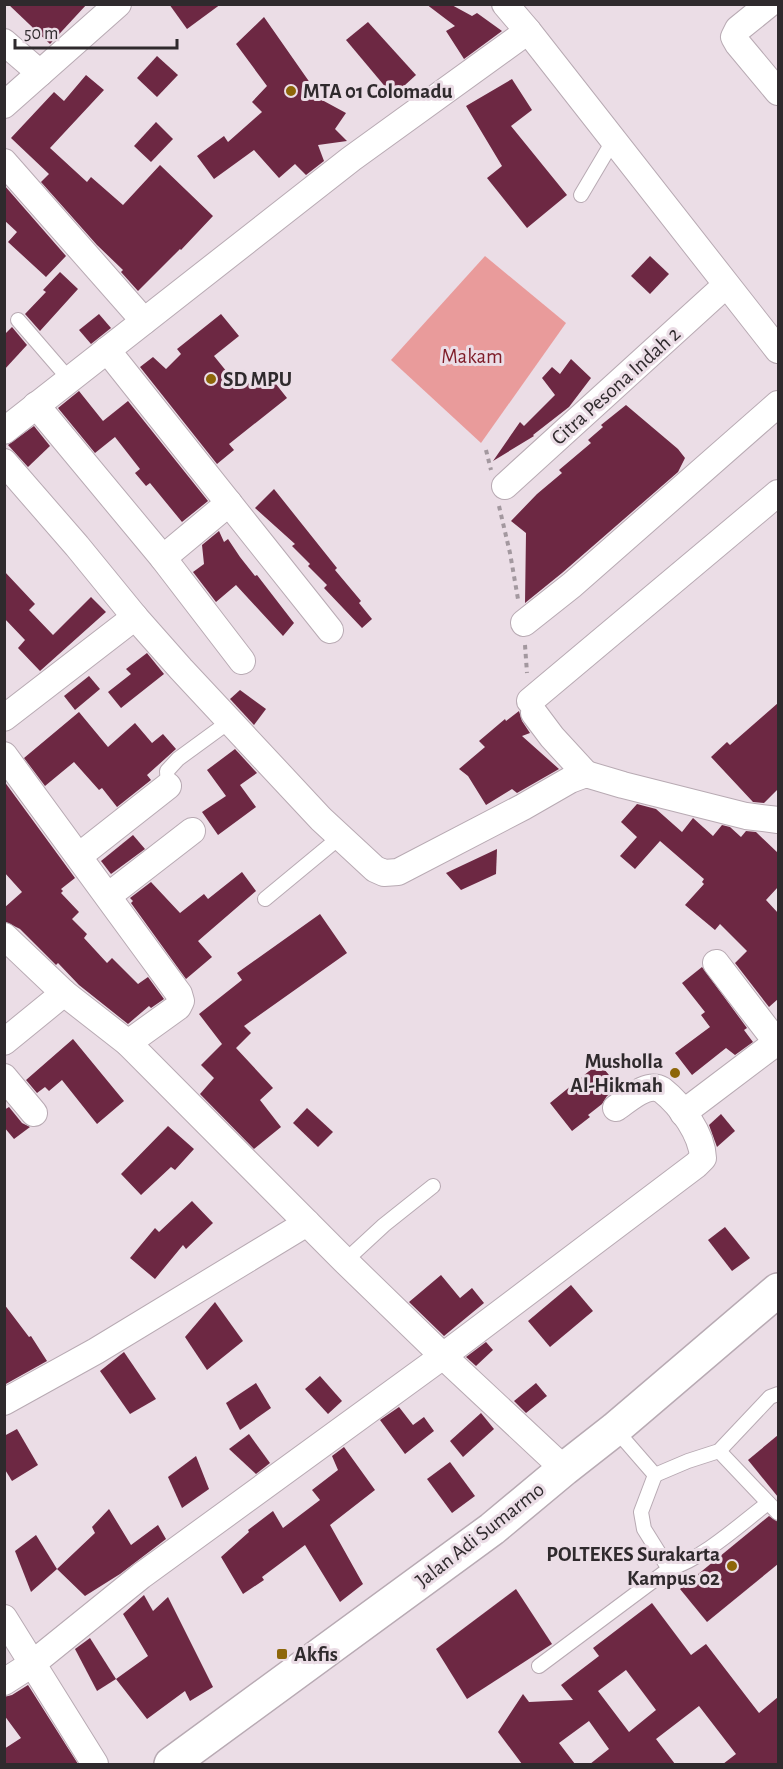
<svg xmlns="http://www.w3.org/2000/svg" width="783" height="1769" viewBox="0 0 783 1769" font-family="'Alegreya Sans',sans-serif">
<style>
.green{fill:#e99b9b}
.building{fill:#6d2843;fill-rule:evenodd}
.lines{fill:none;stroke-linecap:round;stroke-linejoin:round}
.service-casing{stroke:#b8aab3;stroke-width:16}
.minor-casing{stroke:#b8aab3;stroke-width:28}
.secondary-casing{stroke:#b8aab3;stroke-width:36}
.path{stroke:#a3989f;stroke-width:4;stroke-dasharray:4.5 4.5;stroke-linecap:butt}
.service{stroke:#fff;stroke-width:14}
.minor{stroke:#fff;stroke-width:26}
.secondary{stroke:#fff;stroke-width:33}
.poi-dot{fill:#8d6609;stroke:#ebdde6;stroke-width:2}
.labels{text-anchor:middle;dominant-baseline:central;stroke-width:6;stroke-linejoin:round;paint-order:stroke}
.poi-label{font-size:21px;font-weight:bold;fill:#2f2a2d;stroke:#ebdde6;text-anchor:start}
.park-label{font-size:21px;fill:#7e1b27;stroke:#ebdde6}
.street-label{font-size:21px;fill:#2f2a2d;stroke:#ebdde6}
</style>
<rect width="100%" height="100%" fill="#ebdde6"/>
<!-- green -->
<polygon class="green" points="485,256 566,323 481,443 391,360"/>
<!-- building -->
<g class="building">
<polygon points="8,4 87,4 50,44"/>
<polygon points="169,4 221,4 187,29"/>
<polygon points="426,4 450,4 472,16 477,13 502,31 464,59 446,31 455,26"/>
<polygon points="264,17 322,100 346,113 335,129 347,141 318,145 324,161 306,175 295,164 279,178 254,150 214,179 197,156 224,136 228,142 262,112 252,102 267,86 236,44"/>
<polygon points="368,22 416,75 393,96 346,40"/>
<polygon points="157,56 178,75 157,97 137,78"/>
<polygon points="86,75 104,90 50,148 87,182 91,177 123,205 160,165 213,216 181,250 180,249 138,291 121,272 123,270 97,245 41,182 49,174 11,138 54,92 64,101"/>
<polygon points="512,79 532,110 511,126 567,195 527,228 487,178 502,166 466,106"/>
<polygon points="156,122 173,139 151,162 134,146"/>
<polygon points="4,185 66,256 46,277 8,242 17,232 4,220"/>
<polygon points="650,256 669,274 650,294 631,276"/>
<polygon points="60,272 78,289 40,331 25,314 46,292 43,290"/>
<polygon points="99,314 111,328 91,344 79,330"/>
<polygon points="221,314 239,336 214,356 240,388 264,369 287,398 229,444 234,450 217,464 140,367 153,357 166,369 181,354 177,349"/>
<polygon points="12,327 27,345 4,370 4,335"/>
<polygon points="571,359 591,378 569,407 533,435 534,436 493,461 520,422 524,426 555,395 542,378 552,367 560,374"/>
<polygon points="79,391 103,421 128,401 208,501 182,522 150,483 146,486 135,473 140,469 115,437 95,453 58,408"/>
<polygon points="626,405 678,449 685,458 678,472 562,573 525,603 526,533 511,521 537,494 562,473 559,470 591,443 588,440 603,427 601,425"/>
<polygon points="34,426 50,446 28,467 8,445"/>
<polygon points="274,489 337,568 335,570 361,601 359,603 372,619 362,628 324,588 327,585 308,566 310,564 292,546 295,544 255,508"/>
<polygon points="219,531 224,542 228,539 240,557 255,576 257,575 294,623 283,636 236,585 216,602 193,572 204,564 202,545"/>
<polygon points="4,571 35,604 29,610 53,635 91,597 106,612 40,671 18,648 25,640 4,618"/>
<polygon points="147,653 164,674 121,708 108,692 131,674 126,669"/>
<polygon points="89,676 100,689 75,710 64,696"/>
<polygon points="240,690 266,709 254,725 230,699"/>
<polygon points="778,703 778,789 764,803 753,802 711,757 727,742 730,745"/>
<polygon points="519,711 522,721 530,733 522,736 559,769 517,793 512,789 486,805 468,776 459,769 485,747 479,741 505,719 506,721"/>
<polygon points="79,712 108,747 135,723 152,743 163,734 176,749 147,775 151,780 117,807 102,788 99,790 74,762 45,786 24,758"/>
<polygon points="235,749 257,773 240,785 256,807 218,835 202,812 226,796 207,770"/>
<polygon points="4,781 75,878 61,889 63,891 61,893 79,912 72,919 87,934 84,938 107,963 112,958 138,984 148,977 164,999 151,1008 149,1006 128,1024 79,985 58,963 56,965 20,929 4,921 4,908 22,892 4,872"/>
<polygon points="637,804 656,809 682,832 693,818 713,836 722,825 730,827 741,837 746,831 756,832 778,853 778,887 766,900 778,913 778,999 769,1007 735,963 747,951 720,924 715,930 685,905 704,884 702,882 704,879 660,841 635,869 620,856 637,837 621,822"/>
<polygon points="133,835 145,849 111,874 101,861"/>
<polygon points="497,849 496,874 461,890 446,873"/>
<polygon points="242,872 256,891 198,941 212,957 186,979 131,903 133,901 130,898 151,882 180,913 204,894 208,899"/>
<polygon points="320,914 347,953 244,1026 251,1033 236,1048 273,1088 260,1100 281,1127 254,1149 200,1094 214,1078 201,1065 222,1044 199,1014 242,980 237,973"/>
<polygon points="702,967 747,1028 744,1030 753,1042 735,1055 726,1048 692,1075 675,1053 710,1027 701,1015 705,1012 682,983"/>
<polygon points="73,1039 124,1101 97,1124 62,1080 49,1091 45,1087 37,1093 26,1080"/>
<polygon points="599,1063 619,1087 607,1096 602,1104 588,1115 590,1117 572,1131 550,1103"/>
<polygon points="9,1107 22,1123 30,1127 14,1139 4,1127 4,1110"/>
<polygon points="307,1108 333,1132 318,1147 293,1123"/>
<polygon points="721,1114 735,1131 717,1147 709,1125"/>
<polygon points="168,1126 194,1149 175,1170 171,1167 141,1195 121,1174"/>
<polygon points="192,1201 213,1223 186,1249 183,1245 155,1279 130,1258 155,1228 159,1232"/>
<polygon points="725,1227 750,1258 732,1271 708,1240"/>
<polygon points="441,1275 460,1298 472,1288 484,1303 444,1336 409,1302"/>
<polygon points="571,1285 593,1311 550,1347 528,1321"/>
<polygon points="215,1302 243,1341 207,1370 185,1337"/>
<polygon points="4,1304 29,1337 31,1336 47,1361 4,1385"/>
<polygon points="486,1342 493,1350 476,1366 466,1357"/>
<polygon points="124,1352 156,1399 130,1414 100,1371"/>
<polygon points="320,1376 342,1401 328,1414 305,1389"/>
<polygon points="256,1383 271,1408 240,1430 226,1403"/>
<polygon points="536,1383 547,1396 526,1413 514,1401"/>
<polygon points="399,1407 413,1425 424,1417 434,1431 405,1454 380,1420"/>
<polygon points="481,1413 494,1429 463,1457 450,1441"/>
<polygon points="17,1429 38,1465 12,1481 4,1468 4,1436"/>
<polygon points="249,1434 270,1463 256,1474 229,1449"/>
<polygon points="778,1435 778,1497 748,1460"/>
<polygon points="344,1447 375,1490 330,1525 363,1584 340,1602 305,1545 262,1577 264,1580 243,1594 221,1557 249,1532 248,1530 273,1511 283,1528 320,1500 312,1490 338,1470 332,1456"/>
<polygon points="196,1456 209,1489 182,1508 168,1477"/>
<polygon points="450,1462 475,1496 452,1513 427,1479"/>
<polygon points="109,1509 131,1545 158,1525 166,1539 120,1574 85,1596 57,1569 95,1533 92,1527"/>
<polygon points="769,1516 778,1522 778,1564 707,1622 680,1589"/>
<polygon points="36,1535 57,1569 31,1592 15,1551"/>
<polygon points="516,1589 552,1644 467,1699 436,1649"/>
<polygon points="144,1595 153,1611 168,1597 213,1687 190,1701 185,1691 147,1719 116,1679 148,1656 123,1614"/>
<path d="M652,1603L691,1655L706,1644L759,1713L778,1697V1764H723L736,1754L699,1706L656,1739L675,1764H590L609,1749L589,1721L559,1743L575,1764H522L498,1732L523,1694L529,1702L573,1700L561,1685L599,1656L593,1648ZM626,1670L656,1710L629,1732L598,1691Z"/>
<polygon points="90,1638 116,1679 97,1691 75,1649"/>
<polygon points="28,1685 78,1764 4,1764 4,1749 21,1738 4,1715 4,1697 12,1695"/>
</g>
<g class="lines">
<!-- service casing -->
<g class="service-casing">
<g id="service">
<polyline points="581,195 613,141"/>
<polyline points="18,320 69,379"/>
<polyline points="168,786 167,771 178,759 230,721"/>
<polyline points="265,899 340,837"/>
<polyline points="345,1261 384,1225 433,1186"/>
<polyline points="615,1429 655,1475 641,1512 644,1529 669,1569"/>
<polyline points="719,1451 778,1513"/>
<polyline points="655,1475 688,1461 719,1451 770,1397 778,1394"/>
<path d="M539,1666L669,1569C704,1558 739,1525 768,1503"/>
</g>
</g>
<!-- minor casing -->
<g class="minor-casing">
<g id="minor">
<polyline points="505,4 528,31 778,350"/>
<polyline points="769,4 738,29 734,37 738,44 778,92"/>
<polyline points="4,42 40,73"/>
<polyline points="4,105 118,4"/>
<polyline points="4,162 144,321"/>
<polyline points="107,350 330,630"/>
<polyline points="36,405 163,558 242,661"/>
<polyline points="4,431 351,159 528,31"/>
<polyline points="4,462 77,546 135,617 181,669 321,819 375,869 384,873 398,872 523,807 570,780 586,774 623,785 746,816 778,820"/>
<polyline points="505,486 726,285"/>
<polyline points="163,558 229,503"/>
<polyline points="524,623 572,585 778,404"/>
<polyline points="530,701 778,493"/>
<polyline points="534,713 552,737 586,774"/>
<polyline points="4,718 135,617"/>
<polyline points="4,755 179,994 181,1001 178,1007 128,1043"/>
<polyline points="79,856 168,786"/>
<polyline points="108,896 192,831"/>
<polyline points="4,936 64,993 128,1043 345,1261 443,1356 564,1469"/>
<polyline points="716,963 778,1044"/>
<polyline points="4,1042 64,993"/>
<polyline points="4,1077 34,1113"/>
<polyline points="683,1113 777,1042"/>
<polyline points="4,1402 96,1351 307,1223"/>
<polyline points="4,1618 95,1764"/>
<path d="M4,1682L32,1664L141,1576L443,1356L696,1165L703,1158C702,1134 681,1105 662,1090C647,1081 628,1100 616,1108"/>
</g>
</g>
<!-- secondary casing -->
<g class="secondary-casing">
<polyline id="secondary" points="171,1764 492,1529 564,1469 615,1429 778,1290"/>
</g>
<!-- path -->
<g class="path">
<polyline points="486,450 491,470"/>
<polyline points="499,506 510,553 518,599"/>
<polyline points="525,645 527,673"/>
</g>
<!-- service -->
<use href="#service" class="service"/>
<!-- minor -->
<use href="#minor" class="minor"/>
<!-- secondary -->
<use href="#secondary" class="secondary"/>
</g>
<!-- markers -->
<g class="poi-dot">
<circle cx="291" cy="91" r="6"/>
<circle cx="211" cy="379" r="6"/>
<circle cx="675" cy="1073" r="6"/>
<circle cx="732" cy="1566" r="6"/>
<rect x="276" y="1648" width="12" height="12" rx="3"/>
</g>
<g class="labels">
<!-- poi labels -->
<g class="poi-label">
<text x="303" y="91">MTA 01 Colomadu</text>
<text x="223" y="379">SD MPU</text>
<text x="663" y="1061" text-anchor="end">Musholla<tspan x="663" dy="24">Al-Hikmah</tspan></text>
<text x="720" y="1554" text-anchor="end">POLTEKES Surakarta<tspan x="720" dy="24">Kampus 02</tspan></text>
<text x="294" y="1654">Akfis</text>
</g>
<!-- park labels -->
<g class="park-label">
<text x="472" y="356">Makam</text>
</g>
<!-- street labels -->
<g class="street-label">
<text transform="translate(616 386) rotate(-42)">Citra Pesona Indah 2</text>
<text transform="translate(480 1535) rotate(-38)">Jalan Adi Sumarmo</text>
</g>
</g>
<!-- border -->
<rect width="783" height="1769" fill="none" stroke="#2f2a2d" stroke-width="12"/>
<!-- scale -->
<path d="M15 39v9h162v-9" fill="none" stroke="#2f2a2d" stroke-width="3"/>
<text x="24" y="39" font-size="18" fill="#2f2a2d" stroke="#ebdde6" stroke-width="4.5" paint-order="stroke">50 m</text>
</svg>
